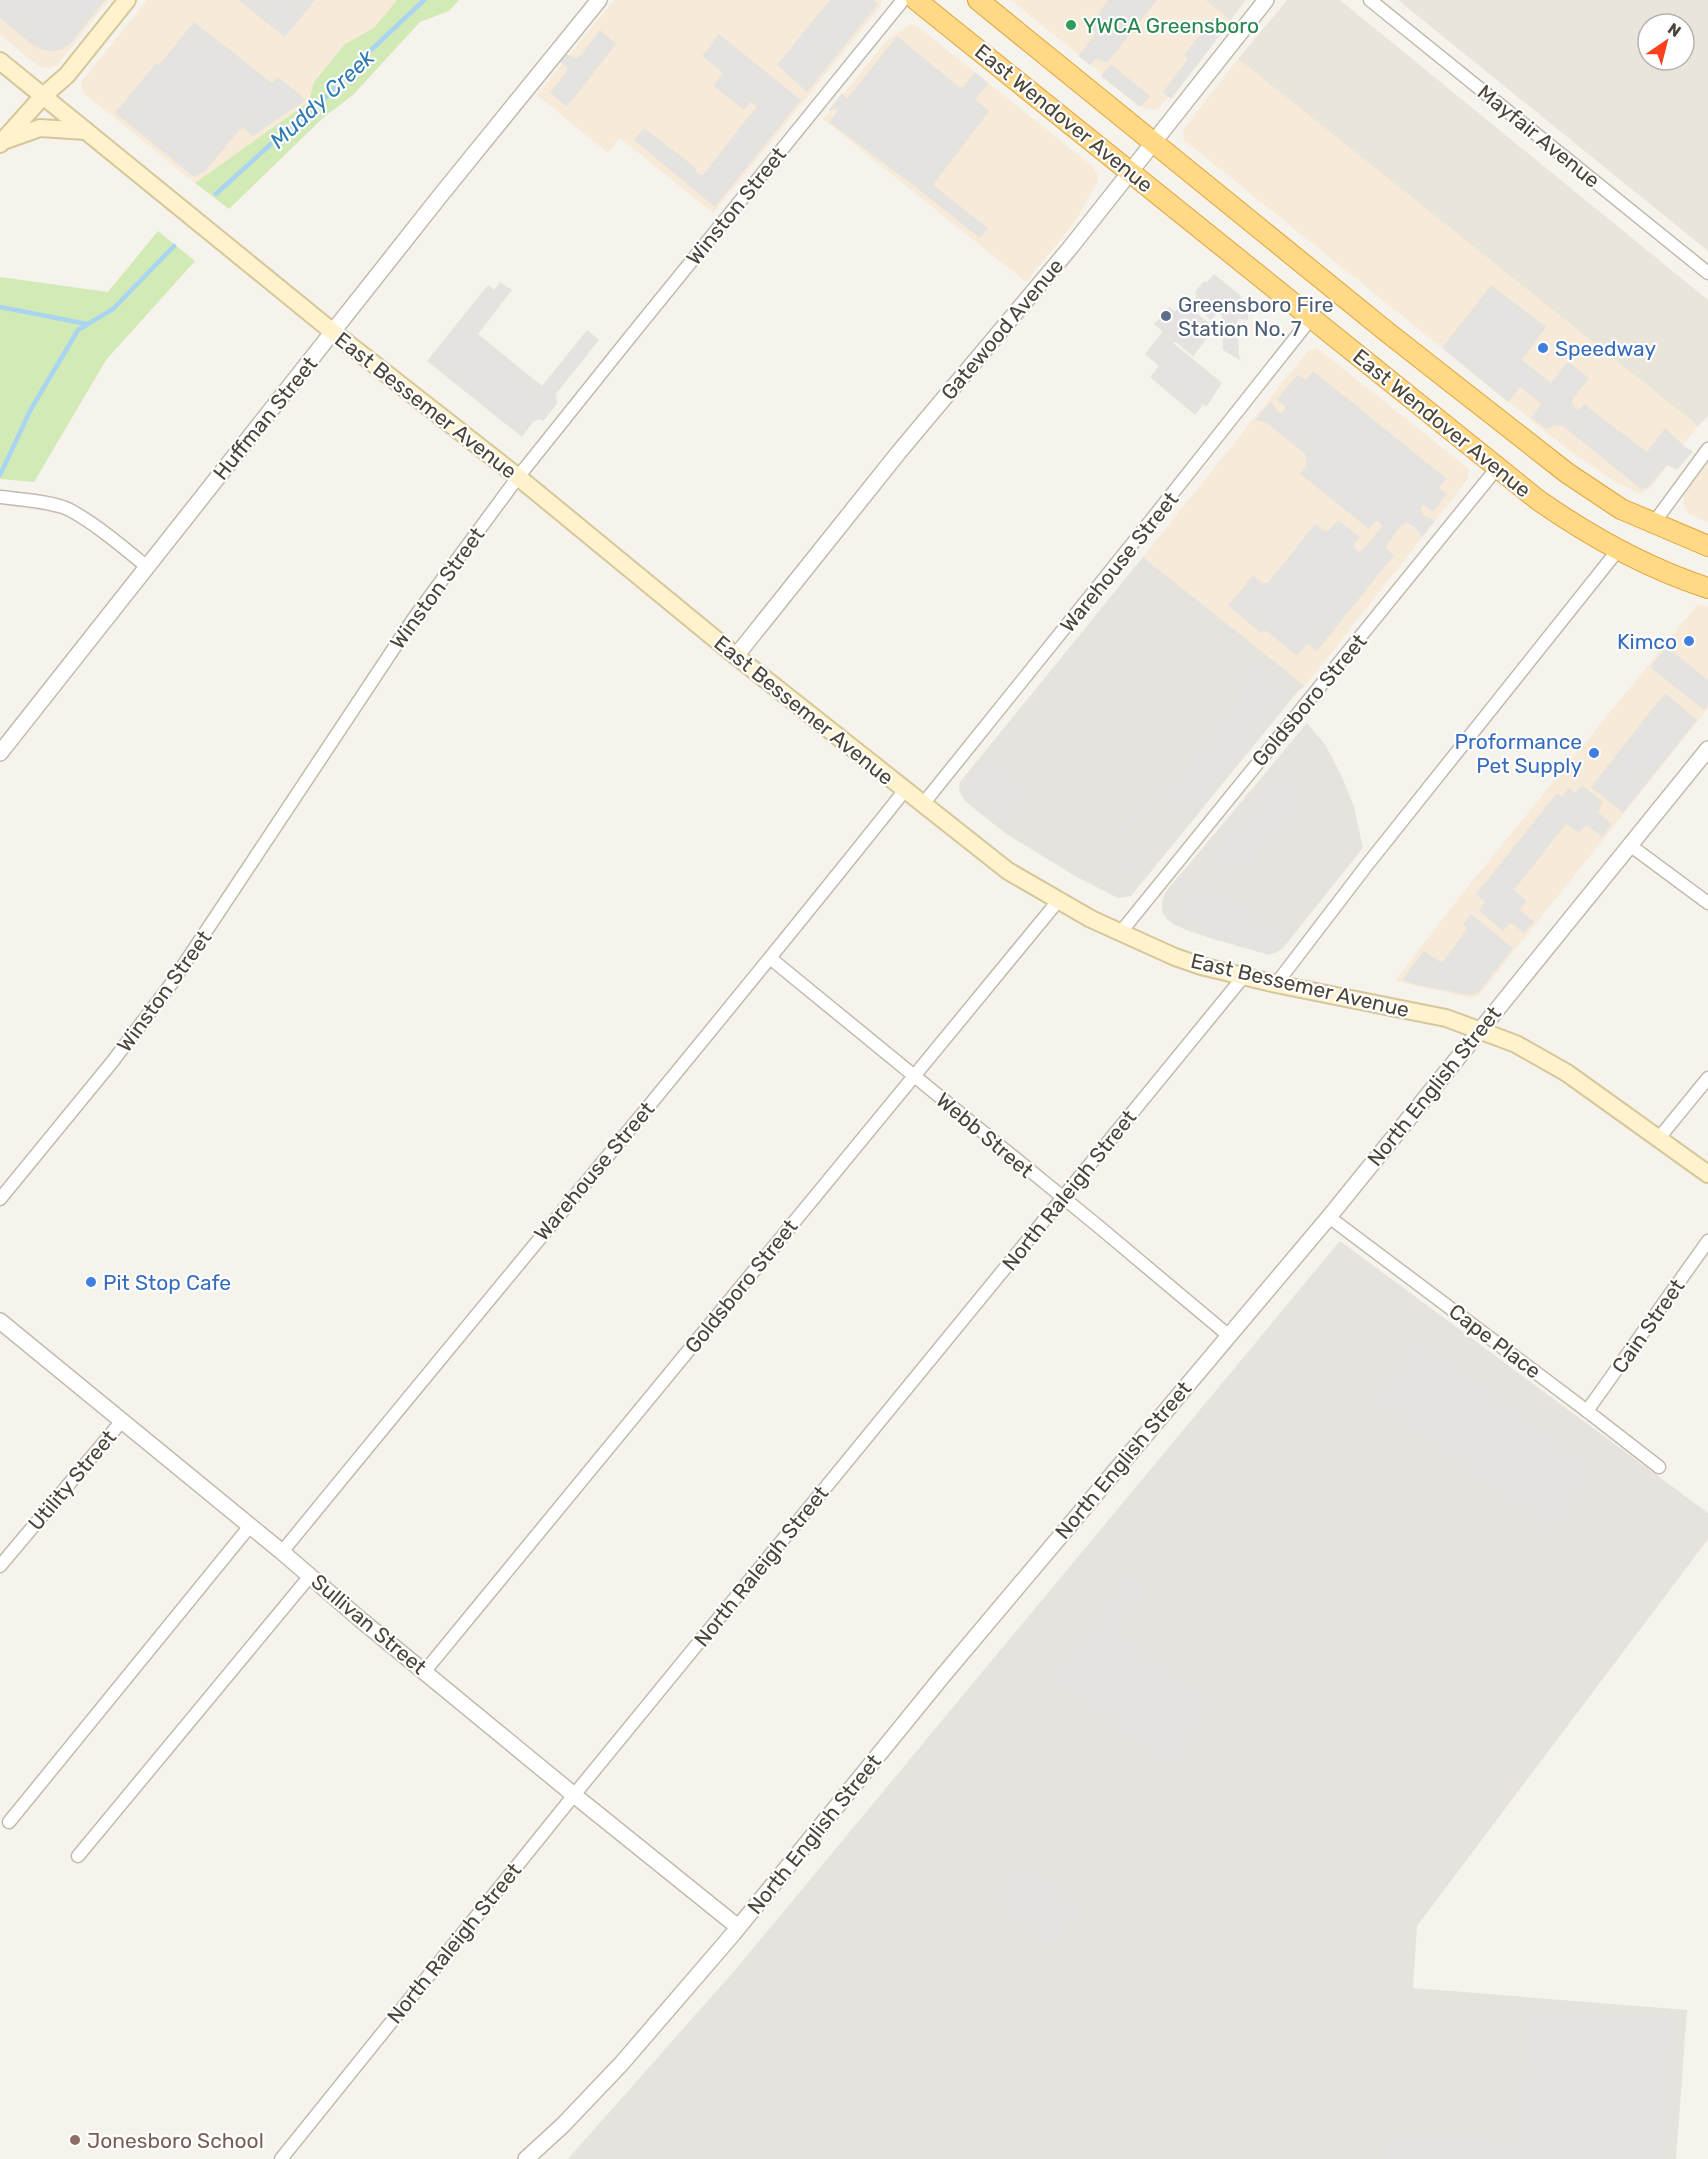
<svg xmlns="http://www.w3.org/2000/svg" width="1708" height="2159" viewBox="0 0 1708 2159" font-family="Rubik,sans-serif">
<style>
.residential{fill:#eae5da;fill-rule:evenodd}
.commercial{fill:#f7ead8}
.industrial{fill:#e6e2dd}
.green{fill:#d2eab5}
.parking{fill:#e5e3e0}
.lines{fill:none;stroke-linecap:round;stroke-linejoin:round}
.stream{stroke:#a9d4f2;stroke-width:4.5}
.minor-casing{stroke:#c2bbae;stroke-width:15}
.tertiary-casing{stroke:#c2bbae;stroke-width:18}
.secondary-casing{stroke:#d6c79b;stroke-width:20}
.trunk-casing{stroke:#e0a43c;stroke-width:22}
.minor{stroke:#fff;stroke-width:12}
.tertiary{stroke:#fff;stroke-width:15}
.secondary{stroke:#fff3cd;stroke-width:16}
.trunk{stroke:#ffd985;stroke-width:20}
.leisure-dot{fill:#2e9e5b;stroke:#fff;stroke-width:2}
.service-dot{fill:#5c6f8a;stroke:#fff;stroke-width:2}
.shop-dot{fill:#3f7fe0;stroke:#fff;stroke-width:2}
.education-dot{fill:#8d6e63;stroke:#fff;stroke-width:2}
.labels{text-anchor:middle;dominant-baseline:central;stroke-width:4.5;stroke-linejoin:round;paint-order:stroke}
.leisure-label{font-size:21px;fill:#27864d;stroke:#fff;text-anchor:start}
.street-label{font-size:21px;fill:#4b4439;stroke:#fff}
.service-label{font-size:21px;fill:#4e5e75;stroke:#fff;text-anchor:start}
.shop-label{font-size:21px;fill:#366cbe;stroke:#fff;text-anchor:start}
.education-label{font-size:21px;fill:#785e54;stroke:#fff;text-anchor:start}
.water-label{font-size:22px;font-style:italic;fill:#2e7ab2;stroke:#fff}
</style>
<rect width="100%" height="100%" fill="#f6f3ec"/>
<!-- residential -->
<g class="residential">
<polygon points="1205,0 1246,0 1230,21"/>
<polygon points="1287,0 1340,0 1708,300 1708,416 1698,426 1238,59"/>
<path d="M1398,0H1708V251ZM1648,24H1684V60H1648Z"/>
</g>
<!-- commercial -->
<g class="commercial">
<polygon points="0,0 109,0 57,65 50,68 40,67 0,35"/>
<polygon points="147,0 397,0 374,28 345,44 314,82 310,102 195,183 84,93 81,87 82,81"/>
<polygon points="614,0 881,0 881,6 713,213 620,138 608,153 537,95"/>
<polygon points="1011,0 1205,0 1230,21 1159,108 1154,110 1144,108"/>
<polygon points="910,24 916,25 1092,166 1097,173 1098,181 1075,222 1026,282 823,119 887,40"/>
<polygon points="1238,59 1698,426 1650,488 1641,494 1614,481 1566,448 1184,140 1183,130"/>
<polygon points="1317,348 1469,469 1468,479 1305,686 1143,557 1307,352"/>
<polygon points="1708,463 1708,522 1689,514 1683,503 1684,493"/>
<polygon points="1698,604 1708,607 1708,708 1479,995 1472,998 1395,981 1458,899"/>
</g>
<!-- industrial -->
<g class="industrial">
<polygon points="1143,557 1305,686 1299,690 1131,896 1118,898 1075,876 1005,833 965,801 959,790 960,782"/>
<polygon points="1307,723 1326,746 1342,777 1354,807 1363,848 1283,948 1275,953 1268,954 1191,932 1173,924 1167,919 1162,912 1162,902 1165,893"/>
<polygon points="1340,1241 1708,1513 1708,1539 1417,1926 1413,1988 1687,2010 1676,2159 568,2159 735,1970"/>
</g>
<!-- green -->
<g class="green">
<polygon points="397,0 459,0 449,11 420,22 353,95 324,117 229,209 195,183 309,102 314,82 345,44 374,28"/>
<polygon points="158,231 195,261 106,360 34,482 0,479 0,277 108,292"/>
</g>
<!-- parking -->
<g class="parking">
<polygon points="0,0 105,0 70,44 63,49 54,51 43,50 33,45 0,18"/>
<polygon points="238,0 315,0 285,37"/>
<polygon points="830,0 873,0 878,4 807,92 777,65"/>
<polygon points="1108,0 1157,0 1107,63 1096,58 1090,65 1078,56 1095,35 1095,32 1089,27"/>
<polygon points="1215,16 1227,26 1171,99 1163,92 1188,59 1184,55"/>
<polygon points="194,22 272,83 278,77 306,100 253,136 242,127 205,171 194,177 115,113 156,63 159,65"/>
<polygon points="600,30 616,44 567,107 550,93 567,71 567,68 560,62 567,54 576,59 582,54"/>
<polygon points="719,34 801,100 715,207 634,140 644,128 696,168 695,170 700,175 703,175 757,106 751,102 744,110 713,86 723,73 702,56"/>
<polygon points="897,36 959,87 963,87 975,72 988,83 977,97 976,100 989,111 933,185 988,228 980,238 917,188 829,122 838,111 836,109 828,111 842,93 847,99"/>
<polygon points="1111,64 1150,96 1140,107 1101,76"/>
<polygon points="1214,274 1240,295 1248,310 1248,320 1239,319 1237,321 1239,355 1241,361 1223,350 1222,315 1217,313 1211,320 1191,303 1197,296 1195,292 1204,281 1207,282"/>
<polygon points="500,282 512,290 478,334 542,386 587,330 599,340 556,394 557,404 543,421 539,419 533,422 522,437 427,361 488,285 494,290"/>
<polygon points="1491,285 1546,327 1522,360 1551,383 1568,361 1589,378 1572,400 1574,407 1578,410 1584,404 1647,452 1665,428 1686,448 1693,451 1677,470 1667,465 1647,488 1641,489 1563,426 1556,425 1547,429 1531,418 1541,404 1520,387 1508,402 1442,348"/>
<polygon points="1183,302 1215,328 1193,356 1176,342 1173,343 1222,383 1207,406 1203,405 1195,415 1150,377 1159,366 1145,354 1162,333 1162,331 1154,324 1169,307 1175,312"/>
<polygon points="1313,371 1446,478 1439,488 1447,494 1433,512 1425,505 1422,506 1421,511 1423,515 1435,521 1422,537 1415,528 1410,524 1406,523 1401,526 1386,546 1387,549 1394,555 1317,651 1310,645 1306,645 1297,656 1266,631 1260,632 1228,606 1253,575 1262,583 1268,583 1315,524 1325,531 1328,531 1338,520 1360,537 1353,546 1358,552 1362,551 1382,526 1379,521 1376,521 1369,529 1300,474 1307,465 1305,454 1265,422 1255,420 1271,401 1278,412 1282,413 1285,409 1285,406 1277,400 1297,375 1306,380"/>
<polygon points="1667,647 1708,680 1708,705 1704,710 1650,667"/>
<polygon points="1252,656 1296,691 1207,800 1199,805 1200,810 1187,827 1183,819 1169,808 1159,807 1144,814 1127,837 1114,827 1153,778 1166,787 1238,694 1228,685"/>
<polygon points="1665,693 1697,720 1623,813 1591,787"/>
<polygon points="989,751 1037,789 1004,831 965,799 962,794 961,785"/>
<polygon points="1288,755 1307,809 1273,851 1268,848 1250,868 1245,864 1228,886 1200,864"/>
<polygon points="1582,785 1603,802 1598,812 1612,824 1602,837 1588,826 1585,826 1579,833 1566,824 1514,890 1527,901 1520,910 1534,921 1524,933 1512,924 1509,924 1503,931 1479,911 1485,902 1476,894 1557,793 1562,797 1569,788 1575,793"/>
<polygon points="1137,834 1156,849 1150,861 1153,868 1146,877 1142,875 1137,875 1129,883 1110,868"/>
<polygon points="1200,870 1231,895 1233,893 1290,937 1281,949 1269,955 1207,937 1171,909 1181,895 1173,888 1170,888 1181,873 1188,881 1191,881"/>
<polygon points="1471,914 1513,948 1478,993 1469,995 1413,984 1402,980 1424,951 1442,963 1467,929 1463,925"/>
<polygon points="1416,1332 1602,1469 1561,1527 1538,1540 1534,1530 1525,1519 1365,1399"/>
<polygon points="1129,1566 1154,1584 1120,1629 1219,1703 1214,1714 1180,1763 1170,1771 1044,1678"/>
<polygon points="1020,1855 1076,1895 1084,1921 1072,1925 1049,1949 984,1902"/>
<polygon points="1524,2011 1638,2016 1638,2012 1674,2014 1666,2159 1382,2159 1384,2131 1517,2138"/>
</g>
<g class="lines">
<!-- stream -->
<g class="stream">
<polyline points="216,194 271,144 309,115 370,51 424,0"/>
<polyline points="0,307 87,324"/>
<polyline points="0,475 31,409 78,330 113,309 174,246"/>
</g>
<!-- minor casing -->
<g class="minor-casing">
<g id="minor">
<polyline points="1370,0 1708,273"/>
<path d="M0,497C18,499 55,502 70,510C97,525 123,547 146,566"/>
<polyline points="1653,524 1708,449"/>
<polyline points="923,804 1145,528 1312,317"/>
<polyline points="1631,846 1708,903"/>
<polyline points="1120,933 1497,468"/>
<polyline points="770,958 1098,1226 1228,1335"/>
<polyline points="1276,984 1367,865 1618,550"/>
<polyline points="1659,1138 1708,1078"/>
<polyline points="0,1199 113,1061 171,984 414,618 518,477 626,342 903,0"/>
<polyline points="1329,1217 1587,1411 1659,1467"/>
<polyline points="1587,1411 1708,1241"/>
<path d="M282,1552C489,1298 701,1047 905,790"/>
<polyline points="0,1566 121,1422"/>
<polyline points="425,1671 1058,901"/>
<polyline points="9,1822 250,1526"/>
<polyline points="78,1856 310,1576"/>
<polyline points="281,2159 574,1795 1244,976"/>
</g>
</g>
<!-- tertiary casing -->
<g class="tertiary-casing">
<g id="tertiary">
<polyline points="736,656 899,452 1070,248 1266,0"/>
<polyline points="0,753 440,196 599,0"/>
<polyline points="0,1321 282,1552 361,1620 574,1795 738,1927"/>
<polyline points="526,2159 563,2125 622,2063 733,1934 941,1678 1329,1217 1708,749"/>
</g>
</g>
<!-- secondary casing -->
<g class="secondary-casing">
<g id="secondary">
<polyline points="0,61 333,332 518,477 736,656 1008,871 1091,919 1175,957 1201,966 1276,984 1446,1018 1516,1044 1567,1073 1708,1174"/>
<polyline points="6,140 40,128 86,131"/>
<polyline points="0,144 43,96 67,75 127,0"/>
</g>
</g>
<!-- trunk casing -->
<g class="trunk-casing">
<g id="trunk">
<path d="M916,0L1538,500C1591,537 1646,568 1708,588"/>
<polyline points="978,0 1387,332 1567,473 1621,509 1708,546"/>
</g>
</g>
<!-- minor -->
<use href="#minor" class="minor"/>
<!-- tertiary -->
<use href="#tertiary" class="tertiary"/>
<!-- secondary -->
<use href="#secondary" class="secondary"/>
<!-- trunk -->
<use href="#trunk" class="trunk"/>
</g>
<!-- markers -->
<circle class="leisure-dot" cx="1071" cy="25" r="6"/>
<circle class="service-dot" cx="1166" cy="316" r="6"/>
<g class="shop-dot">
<circle cx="1543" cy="348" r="6"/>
<circle cx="1689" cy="641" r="6"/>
<circle cx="1594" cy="753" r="6"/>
<circle cx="91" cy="1282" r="6"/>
</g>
<circle class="education-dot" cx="75" cy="2140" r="6"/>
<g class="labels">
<!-- leisure labels -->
<g class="leisure-label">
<text x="1083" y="25">YWCA Greensboro</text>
</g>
<!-- street labels -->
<g class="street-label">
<text transform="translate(1064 118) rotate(39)">East Wendover Avenue</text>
<text transform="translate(1539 136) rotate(39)">Mayfair Avenue</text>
<text transform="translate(736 206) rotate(-51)">Winston Street</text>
<text transform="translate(1002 329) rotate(-50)">Gatewood Avenue</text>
<text transform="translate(426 405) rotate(38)">East Bessemer Avenue</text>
<text transform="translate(265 418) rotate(-51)">Huffman Street</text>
<text transform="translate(1442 423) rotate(39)">East Wendover Avenue</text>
<text transform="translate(1119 562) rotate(-51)">Warehouse Street</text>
<text transform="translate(437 588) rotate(-54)">Winston Street</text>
<text transform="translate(1309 700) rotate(-50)">Goldsboro Street</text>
<text transform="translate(804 710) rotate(39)">East Bessemer Avenue</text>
<text transform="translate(1300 985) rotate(13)">East Bessemer Avenue</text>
<text transform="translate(164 991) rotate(-54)">Winston Street</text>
<text transform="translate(1434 1086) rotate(-51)">North English Street</text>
<text transform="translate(985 1135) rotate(40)">Webb Street</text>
<text transform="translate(594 1171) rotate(-50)">Warehouse Street</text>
<text transform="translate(1069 1190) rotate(-51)">North Raleigh Street</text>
<text transform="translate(741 1286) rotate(-51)">Goldsboro Street</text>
<text transform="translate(1648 1326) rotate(-55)">Cain Street</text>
<text transform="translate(1495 1341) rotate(37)">Cape Place</text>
<text transform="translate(1123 1460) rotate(-50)">North English Street</text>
<text transform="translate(72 1480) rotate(-50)">Utility Street</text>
<text transform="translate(761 1566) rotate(-51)">North Raleigh Street</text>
<text transform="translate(369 1624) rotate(40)">Sullivan Street</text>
<text transform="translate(814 1834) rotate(-51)">North English Street</text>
<text transform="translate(454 1943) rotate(-51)">North Raleigh Street</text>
</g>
<!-- service labels -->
<g class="service-label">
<text x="1178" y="304">Greensboro Fire<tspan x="1178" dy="24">Station No. 7</tspan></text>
</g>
<!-- shop labels -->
<g class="shop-label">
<text x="1555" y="348">Speedway</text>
<text x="1677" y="641" text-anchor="end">Kimco</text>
<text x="1582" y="741" text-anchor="end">Proformance<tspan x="1582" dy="24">Pet Supply</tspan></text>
<text x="103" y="1282">Pit Stop Cafe</text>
</g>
<!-- education labels -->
<g class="education-label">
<text x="87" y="2140">Jonesboro School</text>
</g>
<!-- water labels -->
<g class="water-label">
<text transform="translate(322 99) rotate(-43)">Muddy Creek</text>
</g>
</g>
<!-- north arrow -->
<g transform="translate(1666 42) rotate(35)"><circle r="28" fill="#ffffff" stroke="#b7b4b0" stroke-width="1.5"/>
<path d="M0-4.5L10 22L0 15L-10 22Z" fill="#fc3f1d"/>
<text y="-9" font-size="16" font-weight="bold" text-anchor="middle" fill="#4b4439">N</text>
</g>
</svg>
